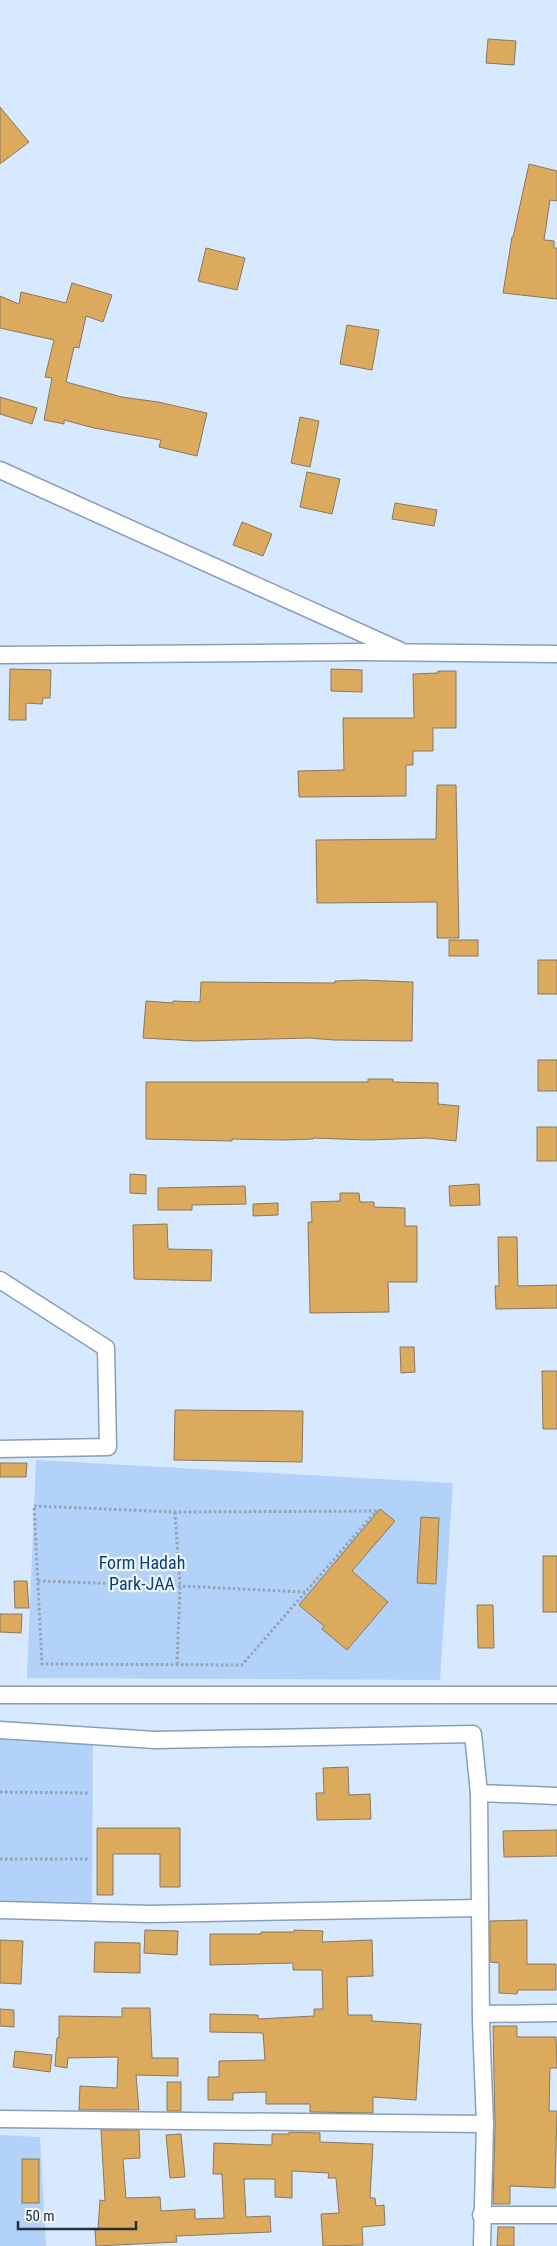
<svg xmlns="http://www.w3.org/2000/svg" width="557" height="2246" viewBox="0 0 557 2246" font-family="'Roboto Condensed',sans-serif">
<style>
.green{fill:#b3d2f9}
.building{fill:#dcaa5c;stroke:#8a785e}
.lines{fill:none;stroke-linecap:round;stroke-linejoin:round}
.minor-casing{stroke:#899eb7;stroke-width:19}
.path{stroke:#95a4b5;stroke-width:3;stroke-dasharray:2.5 2.5;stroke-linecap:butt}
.minor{stroke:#fff;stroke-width:16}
.labels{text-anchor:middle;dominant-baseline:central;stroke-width:4.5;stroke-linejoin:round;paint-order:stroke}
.park-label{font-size:18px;fill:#06417c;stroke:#f0f5fa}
</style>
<rect width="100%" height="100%" fill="#d7e9ff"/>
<!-- green -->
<g class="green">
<polygon points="36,1460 453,1483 440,1680 27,1678"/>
<polygon points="0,1733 93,1737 92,1912 0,1909"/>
<polygon points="0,2135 40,2137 46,2246 0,2246"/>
</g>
<!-- building -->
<g class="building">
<polygon points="488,39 516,41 514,65 486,63"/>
<polygon points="0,107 29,142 0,164"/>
<polygon points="529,164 557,171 557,201 550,200 544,240 554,241 554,248 557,248 557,299 503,293 512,237 513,237"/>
<polygon points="206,248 245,258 237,290 198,281"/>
<polygon points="72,283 112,295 103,322 86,316 79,348 74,347 66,382 122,397 158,402 207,413 197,456 159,447 161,440 94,428 64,420 64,424 44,420 52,378 45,377 54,340 0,328 0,296 19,304 21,292 66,303"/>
<polygon points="347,325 379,330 372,370 340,364"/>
<polygon points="0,397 37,408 32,424 0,414"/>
<polygon points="300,417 319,421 310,467 291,463"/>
<polygon points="307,472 340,479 332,514 300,507"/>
<polygon points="395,503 437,510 434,526 392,519"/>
<polygon points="242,522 272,534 263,556 233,545"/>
<polygon points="10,669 51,670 50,698 43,698 42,704 26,703 26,720 9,720"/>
<polygon points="331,669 362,670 362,692 331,691"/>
<polygon points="438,671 456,671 456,728 433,728 433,751 413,751 413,765 406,765 406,796 299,797 298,771 344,770 343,718 414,718 413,674 438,673"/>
<polygon points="437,785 456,785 459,938 437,938 437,902 317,903 316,840 436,839"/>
<rect x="449" y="940" width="29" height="16"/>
<rect x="538" y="960" width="19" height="34"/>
<polygon points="362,980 413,982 412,1041 334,1040 309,1038 196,1041 143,1038 146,1001 173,1003 173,1001 200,1002 201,982 335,983 335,981"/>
<rect x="538" y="1060" width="19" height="31"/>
<polygon points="368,1079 393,1079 393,1082 438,1083 438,1104 459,1106 456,1141 428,1138 368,1140 313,1138 313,1139 284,1140 232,1139 232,1141 146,1139 146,1082 368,1082"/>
<rect x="537" y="1127" width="20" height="34"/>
<polygon points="130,1174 146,1175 146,1194 130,1193"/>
<polygon points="479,1184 480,1205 450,1206 449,1186"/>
<polygon points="245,1186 246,1204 192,1205 192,1210 158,1210 158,1188"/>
<polygon points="340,1193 359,1193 360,1202 374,1202 374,1207 405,1208 405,1226 417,1226 417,1282 388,1282 389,1312 310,1313 308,1222 312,1222 311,1202 340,1201"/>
<polygon points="278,1203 278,1215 253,1216 253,1204"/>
<polygon points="167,1224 168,1249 212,1250 211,1281 134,1279 133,1225"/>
<polygon points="498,1237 517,1237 518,1286 557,1285 557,1308 496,1309 495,1286 499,1286"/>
<polygon points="400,1347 414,1347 415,1372 401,1373"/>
<polygon points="542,1371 557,1371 557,1429 543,1429"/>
<polygon points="175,1410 303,1411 302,1462 174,1460"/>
<polygon points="0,1463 27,1463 26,1477 0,1477"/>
<polygon points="380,1509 395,1521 352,1571 388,1602 347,1650 322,1629 324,1626 299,1605"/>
<polygon points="421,1517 439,1518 436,1584 417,1583"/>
<rect x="543" y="1556" width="14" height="56"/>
<polygon points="14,1581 27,1581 29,1608 15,1608"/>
<polygon points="477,1605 493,1605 494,1648 478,1648"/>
<polygon points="0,1614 22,1614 21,1633 0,1632"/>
<polygon points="348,1767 349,1795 370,1794 371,1819 317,1820 316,1793 324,1793 323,1768"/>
<polygon points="97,1828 180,1828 180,1887 160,1887 160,1854 113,1854 113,1895 97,1895"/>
<polygon points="557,1830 557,1856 504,1857 503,1831"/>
<polygon points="527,1920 527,1964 556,1964 556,1990 518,1990 517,1994 499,1993 499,1963 490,1962 490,1921"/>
<polygon points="145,1930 178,1931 177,1955 144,1953"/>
<polygon points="294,1930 323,1931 322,1942 372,1940 373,1976 347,1977 348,2015 372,2015 372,2021 421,2024 416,2100 373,2097 373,2113 310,2112 310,2104 266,2104 266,2092 233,2093 233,2100 208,2100 208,2077 219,2077 219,2061 265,2060 263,2033 210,2032 210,2014 258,2015 258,2019 314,2016 314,2009 323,2009 322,1970 293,1970 293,1963 210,1965 210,1934 261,1934 261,1932 294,1932"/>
<polygon points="0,1940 23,1941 21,1984 0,1983"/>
<polygon points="95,1942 140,1943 140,1973 94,1972"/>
<polygon points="122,2008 150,2008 152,2058 178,2058 178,2076 136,2075 139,2110 79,2110 80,2086 117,2088 118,2057 68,2058 67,2068 55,2066 57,2038 59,2038 59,2016 122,2017"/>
<polygon points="0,2009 14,2010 14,2027 0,2026"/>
<polygon points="493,2026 517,2026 517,2037 556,2037 557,2068 550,2068 549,2111 557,2111 555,2188 510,2186 510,2204 493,2204 495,2124"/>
<polygon points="15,2051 52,2055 50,2072 13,2067"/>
<rect x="167" y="2082" width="14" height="29"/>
<polygon points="101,2130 139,2130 140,2158 123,2159 126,2198 160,2197 161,2211 195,2209 195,2219 224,2218 222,2174 213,2174 214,2143 272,2145 272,2134 289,2134 289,2132 320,2133 320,2142 373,2144 370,2198 375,2198 376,2206 384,2205 385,2225 362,2227 363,2245 323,2246 321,2214 339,2213 336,2178 328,2178 329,2173 292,2171 292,2198 275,2197 275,2179 244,2179 246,2217 270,2216 271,2232 176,2236 177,2242 96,2246 95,2230 98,2230 100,2200 105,2201"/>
<polygon points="181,2134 185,2177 170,2178 166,2135"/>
<rect x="22" y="2159" width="17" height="44"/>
<polygon points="498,2227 514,2227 514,2246 497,2246"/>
</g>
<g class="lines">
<!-- minor casing -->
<g class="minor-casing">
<g id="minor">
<polyline points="0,470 399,650"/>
<polyline points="0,655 362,652 557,654"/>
<polyline points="0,1280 106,1348 108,1447 0,1449"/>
<polyline points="0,1695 557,1695"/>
<polyline points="0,1730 155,1740 473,1734 479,1793 557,1796"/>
<polyline points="479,1793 481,2022 485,2124 482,2246"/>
<polyline points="0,1910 150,1914 480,1908"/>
<polyline points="481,2014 557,2013"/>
<polyline points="0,2119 485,2124"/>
<polyline points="481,2215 557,2215"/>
</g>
</g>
<!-- path -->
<g class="path">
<polygon points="34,1506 175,1512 376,1511 242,1665 42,1664"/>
<polyline points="175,1512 180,1586 177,1664"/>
<polyline points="38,1581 180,1586 305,1592"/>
<polyline points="0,1792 88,1793"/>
<polyline points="0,1859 88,1859"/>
</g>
<!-- minor -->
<use href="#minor" class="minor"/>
</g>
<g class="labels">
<!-- park labels -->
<g class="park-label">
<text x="142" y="1562">Form Hadah<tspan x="142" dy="21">Park-JAA</tspan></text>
</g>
</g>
<!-- scale -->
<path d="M18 2221v8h118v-8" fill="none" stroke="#262e38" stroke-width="2.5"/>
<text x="25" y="2221" font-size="15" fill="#262e38" stroke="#f0f5fa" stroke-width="4" paint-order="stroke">50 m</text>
</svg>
